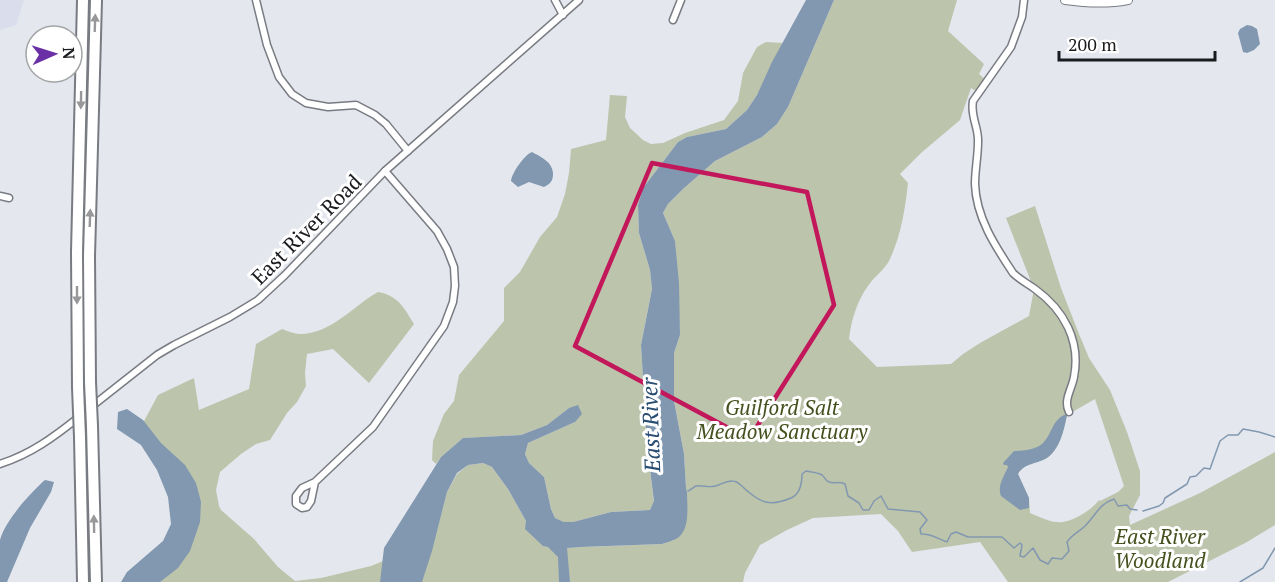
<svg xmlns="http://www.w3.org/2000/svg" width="1275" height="582" viewBox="0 0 1275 582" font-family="'PT Serif',serif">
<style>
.built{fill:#d9ddec}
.green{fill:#bdc4ac;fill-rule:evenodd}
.water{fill:#8198b0}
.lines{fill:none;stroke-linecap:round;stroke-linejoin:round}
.stream{stroke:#8198b0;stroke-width:1.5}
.minor-casing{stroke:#797b82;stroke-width:9}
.tertiary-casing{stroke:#797b82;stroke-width:10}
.motorway-casing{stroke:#797b82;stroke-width:14}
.minor{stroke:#fff;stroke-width:6}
.tertiary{stroke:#fff;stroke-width:8}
.motorway{stroke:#fff;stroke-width:10}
.motorway-bridge-casing{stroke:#797b82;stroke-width:14;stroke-linecap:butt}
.motorway-bridge{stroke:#fff;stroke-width:10}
.oneway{fill:#98989a}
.marked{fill:none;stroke:#c2185b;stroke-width:4.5;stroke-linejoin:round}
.labels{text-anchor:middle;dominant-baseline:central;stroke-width:6;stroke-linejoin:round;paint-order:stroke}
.street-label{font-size:21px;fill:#1a1b1e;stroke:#fff}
.park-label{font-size:21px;font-style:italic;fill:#44501e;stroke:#fff}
.water-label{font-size:22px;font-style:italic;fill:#294c71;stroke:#fff}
</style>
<rect width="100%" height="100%" fill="#e4e7ee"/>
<!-- built -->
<polygon class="built" points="0,0 24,0 16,25 0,30"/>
<!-- green -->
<g class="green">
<path d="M834,0H957L948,31L984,64L979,74L987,81L979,93L971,88L960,120L921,153L900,174L908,183C905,210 901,236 889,261C884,270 874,277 868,286C857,301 851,321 849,339L877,367L951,364L963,354L980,343L1029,316L1034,289L1006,218L1035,206L1061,288L1079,334L1089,358L1110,390L1127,432L1140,471V495L1129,516L1130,525L1200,493L1275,452V525L1247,542L1168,582H1008L980,542L912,552L898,531L881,514L813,518L787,530L760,545L745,573L743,582H138L183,516L156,464L145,451L136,436L158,395L194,378L199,410L249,389L256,344L282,329C288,331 294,334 300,334C331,334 353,306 378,292C399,296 404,308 414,324L369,383L333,349L307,354L305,373L306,386L297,402L287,413L270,440L256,444L241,454L220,472L216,490L219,506L221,510L254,539L278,567L295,581L321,578L371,566L388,559L436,534L447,492L457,474L468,465L483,463L492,467L508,489L526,521L543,546L557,548L662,544L674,540L687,492L686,488L684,454L674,401V353L680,335L675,241L663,213L668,204L683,189L715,161L762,137L777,124L788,107ZM1095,399L1124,486L1118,492L1100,501L1099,500C1092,510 1075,520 1063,522C1053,524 1040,517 1030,513L1029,498L1018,474C1024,463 1036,464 1046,458C1060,450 1064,429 1067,415Z"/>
<polygon points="766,42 783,43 757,95 747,110 726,129 687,137 678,142 643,188 638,205 639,233 650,270 652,289 641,345 647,445 654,502 650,510 611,512 573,522 564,522 555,518 551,509 544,477 529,463 525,454 528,443 575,422 569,408 547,425 521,435 463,438 441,457 436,464 432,460 433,441 444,414 454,401 459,375 504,321 504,288 520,272 540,237 557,217 565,194 569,173 571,149 606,140 610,95 627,96 625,117 630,128 643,140 651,144 663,143 685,133 724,120 738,101 743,73 757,47"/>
</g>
<!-- water -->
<g class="water">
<path d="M806,0H834L788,107L777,124L762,137L715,161L683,189L668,204L663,213L675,241L679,283L680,335L674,353V401L684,454L686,488L687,492C687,505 690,526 680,536C676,540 668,542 662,544L581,547L567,548L570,582H559L558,557L548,547L543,546L525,529L526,521L508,489L492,467L483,463L468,465L457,473L447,492L432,551L422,582H380L384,548L441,457L463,438L521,435L547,425L569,408L578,405L582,414L575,422L528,443L525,454L529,463L544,477L551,509L555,518L564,522H573L611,512L650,510L654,501L647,445L641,345L652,289L650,270L639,233L638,205L643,188L678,142L687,137L726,129L747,110L757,95L772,62Z"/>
<polygon points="1247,25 1252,26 1257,29 1260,44 1254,50 1247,53 1243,52 1238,33 1240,29"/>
<path d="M532,152C541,157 553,162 553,174C553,181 550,184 544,187L529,182L518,187L511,181C512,173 524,155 532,152Z"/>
<polygon points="127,409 143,420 161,443 185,465 196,483 201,502 200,522 190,551 178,568 160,582 121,582 127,572 163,541 171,524 168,497 157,470 141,445 117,429 118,412"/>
<path d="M1064,415H1067C1064,430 1060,449 1047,458C1037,464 1024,463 1018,474L1029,498V508L1020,510L1001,496C997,486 1004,476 1008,467L1007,465H1004L1003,463L1014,451C1023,451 1036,450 1043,443C1052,434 1052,421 1064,415Z"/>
<path d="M45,480L54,482L51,492L30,528L7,582H0C0,571 0,550 0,540C5,521 30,493 45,480Z"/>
</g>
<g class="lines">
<!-- stream -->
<g class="stream">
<path d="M688,491C689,491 694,487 696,486C702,485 709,488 715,486C721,485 726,480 733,481C737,481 741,485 744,488C760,503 770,507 791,498C800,494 802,483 802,474L806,471C811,472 817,472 822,475C826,478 824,480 829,482C835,484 838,481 845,484L848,496L859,503L863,510H869L874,501L881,496L888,509L920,512L927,520L920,529L921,534C933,534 936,538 947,542L951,534L956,532L968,537H1002L1014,548L1020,543L1022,545L1020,556L1024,557L1033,548L1040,560L1048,564L1052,558L1062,559L1069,551L1067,542C1072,534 1079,532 1085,526C1096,515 1099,504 1114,499L1118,506L1127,505L1130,509L1137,510"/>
<polyline points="1143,511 1159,506 1163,503 1165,498 1187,484 1190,477 1196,476 1204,468 1210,469 1220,441 1228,435 1238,435 1243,429 1259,432 1275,437"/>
<polyline points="1240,582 1263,568 1275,548"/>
</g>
<!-- minor casing -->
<g class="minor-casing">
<g id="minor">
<polyline points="256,0 267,45 279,77 292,94 306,103 328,107 356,105 375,115 386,124 408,151"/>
<polyline points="555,0 563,15"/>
<path d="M1024,0L1022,17L1011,47L973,101C970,116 979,128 978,142C978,156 975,170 975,184C976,217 995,246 1013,273C1020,280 1027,283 1035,289C1064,310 1081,341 1074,377C1072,389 1063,400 1069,412"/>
<polyline points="673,20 681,0"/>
<polyline points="0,196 9,198"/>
<polyline points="91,407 157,355 174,345 230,317 258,300 285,275 385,171 579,0"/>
<path d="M0,464C31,454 54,437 79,417"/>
<polyline points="315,482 311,501 307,507 302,508 296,504 296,496 302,488 315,482 373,427 444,326 453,302 455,286 454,267 447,249 437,231 385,171"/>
</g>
</g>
<!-- tertiary casing -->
<g class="tertiary-casing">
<path id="tertiary" d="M1065,0C1087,3 1107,4 1128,0"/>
</g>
<!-- motorway casing -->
<g class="motorway-casing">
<g id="motorway">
<polyline points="90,382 89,256 96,0"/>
<polyline points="78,387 77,252 83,0"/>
<polyline points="92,426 96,582"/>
<polyline points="80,437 83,582"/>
</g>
</g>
<!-- minor -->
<use href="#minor" class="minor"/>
<!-- tertiary -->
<use href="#tertiary" class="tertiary"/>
<!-- motorway -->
<use href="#motorway" class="motorway"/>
<!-- motorway-bridge casing -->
<g class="motorway-bridge-casing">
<g id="motorway-bridge">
<polyline points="90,382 92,426"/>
<polyline points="78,387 80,437"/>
</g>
</g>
<!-- motorway-bridge -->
<use href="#motorway-bridge" class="motorway-bridge"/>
</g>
<!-- one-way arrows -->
<defs><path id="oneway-solid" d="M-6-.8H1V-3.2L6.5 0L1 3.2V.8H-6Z" transform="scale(1.5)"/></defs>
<g class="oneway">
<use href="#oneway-solid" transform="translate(95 23) rotate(-88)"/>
<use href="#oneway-solid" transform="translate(81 100) rotate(91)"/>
<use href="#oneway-solid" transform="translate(90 218) rotate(-88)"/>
<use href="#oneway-solid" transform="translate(77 295) rotate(90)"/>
<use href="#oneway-solid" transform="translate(94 524) rotate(-91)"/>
</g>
<!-- marked area -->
<path class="marked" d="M652,163L807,192L834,305L749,439L575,346Z"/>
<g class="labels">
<!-- street labels -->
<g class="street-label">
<text transform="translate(306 229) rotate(-45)">East River Road</text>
</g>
<!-- park labels -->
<g class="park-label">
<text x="782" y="407">Guilford Salt<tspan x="782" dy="24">Meadow Sanctuary</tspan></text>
<text x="1160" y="536">East River<tspan x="1160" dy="24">Woodland</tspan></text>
</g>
<!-- water labels -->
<g class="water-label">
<text transform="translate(650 425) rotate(-92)">East River</text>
</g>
</g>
<!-- north arrow -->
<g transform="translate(54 54) rotate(87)"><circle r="28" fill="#ffffff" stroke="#a3a4a5" stroke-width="1.5"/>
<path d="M0-4.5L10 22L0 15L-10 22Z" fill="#6b30a6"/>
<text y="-9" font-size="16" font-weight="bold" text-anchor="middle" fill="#1a1b1e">N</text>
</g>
<!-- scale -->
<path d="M1059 51v9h156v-9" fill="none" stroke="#1a1b1e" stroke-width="3"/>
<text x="1068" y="51" font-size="18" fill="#1a1b1e" stroke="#ffffff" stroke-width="4.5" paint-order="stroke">200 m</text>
</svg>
